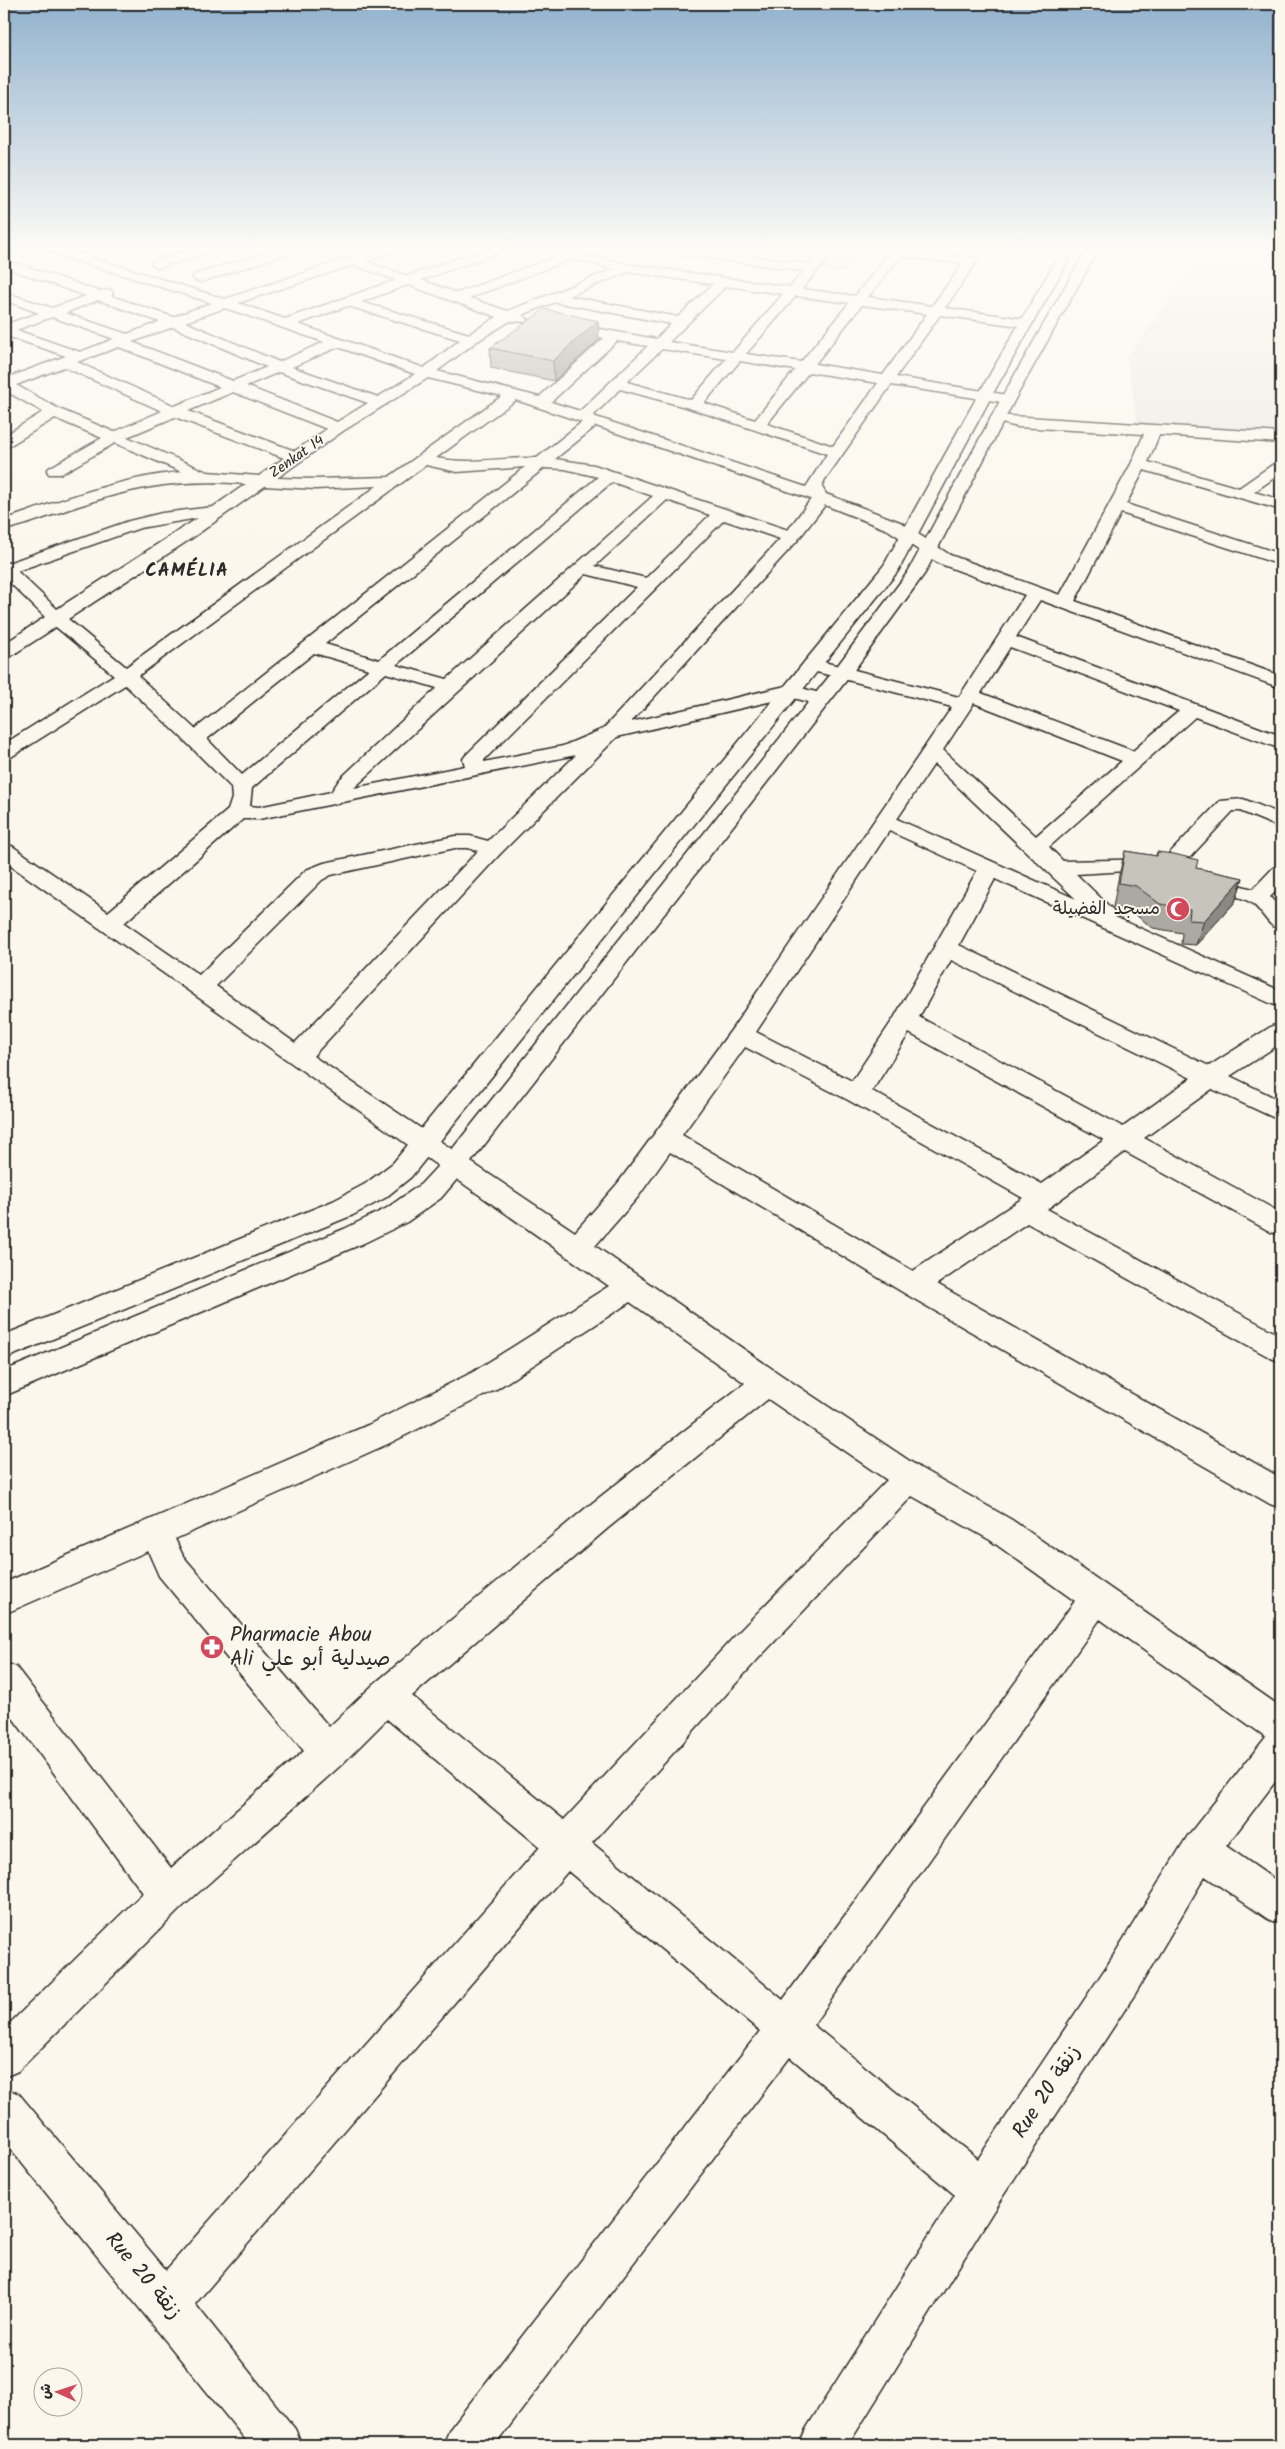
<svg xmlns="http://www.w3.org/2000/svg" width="1285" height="2449" viewBox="0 0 1285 2449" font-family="Kalam,'Playpen Sans Arabic',sans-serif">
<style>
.built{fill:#ebe8de}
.green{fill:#dddad0;stroke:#84827e}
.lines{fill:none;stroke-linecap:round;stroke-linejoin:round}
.minor-casing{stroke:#2b2b2b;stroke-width:3}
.tertiary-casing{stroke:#2b2b2b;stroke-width:3}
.minor{fill:#fbf7ec;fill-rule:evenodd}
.tertiary{fill:#fbf7ec;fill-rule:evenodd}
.wall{fill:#aba9a2;stroke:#2b2b2b}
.shaded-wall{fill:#8b8984;stroke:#2b2b2b}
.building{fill:#c7c4bc;stroke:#2b2b2b}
.labels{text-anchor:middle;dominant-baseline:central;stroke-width:4;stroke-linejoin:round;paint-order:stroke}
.far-street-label{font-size:15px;fill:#2b2b2b;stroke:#fbf7ec}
.poi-label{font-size:18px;fill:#2b2b2b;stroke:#fbf7ec;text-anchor:end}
.far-district-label{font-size:19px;font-weight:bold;letter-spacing:1px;fill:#2b2b2b;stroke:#fbf7ec}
.near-poi-label{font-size:21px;fill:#2b2b2b;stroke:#fbf7ec;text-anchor:start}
.near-street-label{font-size:21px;fill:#2b2b2b;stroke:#fbf7ec}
</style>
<rect width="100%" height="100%" fill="#fbf7ec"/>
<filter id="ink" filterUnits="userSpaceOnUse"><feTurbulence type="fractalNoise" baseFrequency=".02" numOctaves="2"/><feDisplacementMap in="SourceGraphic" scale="10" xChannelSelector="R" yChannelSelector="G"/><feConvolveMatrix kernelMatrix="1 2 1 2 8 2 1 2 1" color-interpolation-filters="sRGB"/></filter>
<g filter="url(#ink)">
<!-- built -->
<polygon class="built" points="1207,250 1281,252 1281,432 1137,423 1127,357"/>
<!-- green -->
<polygon class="green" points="837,253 857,255 843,272 821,269"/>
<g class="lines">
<!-- minor casing -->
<g class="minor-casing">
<g id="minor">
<path d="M50,250H68L225,299L373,250H391L389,253L365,261L408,276L482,250H499L497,253L421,280L457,293L558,256L546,253L544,250H565L627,264L790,287L804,271L678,254L672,250H705L810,264L822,250H835L802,289L855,296L888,255L873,253L871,250H908L976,258L977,261L945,308L1026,319L1033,323L1026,327L940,315L896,377L1008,395L1015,399L1008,403L891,385L824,481L822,487L826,494L900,522L950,555L1060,595L1131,464L1144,434L1018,427L993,421L990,418L993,415L1281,433V443L1159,435L1148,462L1239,488L1275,463L1281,461V473L1254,492L1281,500V510L1144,470L1126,504L1281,554V565L1121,513L1075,601L1281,676V688L1040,600L1016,637L1281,736V749L1195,717L1049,847L1063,861L1164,859L1220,801L1243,799L1281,814V828L1240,811H1233L1180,868L1076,874L1113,910L1115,917L1281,991V1008L995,879L959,945L1209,1066L1272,1026L1281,1024V1043L1230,1076L1281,1101V1121L1212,1089L1144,1138L1281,1213V1235L1271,1232L1125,1152L1047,1209L1281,1336V1362L1271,1358L1027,1223L937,1284L1281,1478V1508L1270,1504L904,1293L670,1152L638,1197L595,1246L778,1373L920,1468L1012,1520L1281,1707V1774L1226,1846L1281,1884V1925L1268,1919L1205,1876L1135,1994L997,2205L848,2445H799L806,2429L955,2195L790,2057L495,2445H443L450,2429L760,2031L568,1871L195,2304L295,2429L302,2445H250L4,2141V2088L19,2094L166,2270L540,1847L387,1719L341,1765L181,1908L18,2071L4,2077V2029L143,1893L4,1706V1663L16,1667L171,1868L304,1751L159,1576L148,1551L4,1614V1583L368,1425L473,1372L609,1286L4,861V845L12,846L108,912L228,810L232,798L231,787L178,734L125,685L11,757L4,759V744L114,675L56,627L11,656L4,658V644L45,617L4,577V562L8,563L129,521L162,513L213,507L246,484C189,479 142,485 88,503C60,511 32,524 4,530V520C62,500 121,477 182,472L115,443L61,474H49L47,471L49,468L102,438L55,418L9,446L4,448V436L43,412L4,390V379L66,356L4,335V325L39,313L4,300V292L52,308L86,296L4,267V259L98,291L111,290L113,293L111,296L173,317L212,303L52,253ZM900,256L963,264L932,306L868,297ZM572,259L614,269L508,311L469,298ZM353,265L396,280L285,319L238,303ZM628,272L713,284L678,317L568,296ZM408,285L497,317L469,334L361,302ZM726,286L783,294L733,352L669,342ZM796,296L849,303L801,362L746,354ZM98,300L160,322L127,334L65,313ZM555,302L671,324L656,339L561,322L556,323L554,326L556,329L604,338L539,397L437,371L476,342L510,321L526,322L528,319L522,315ZM862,305L927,314L883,375L815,364ZM348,306L460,340L424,368L298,324ZM225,308L324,342L279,362L185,322ZM52,317L114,339L80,352L16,330ZM173,327L267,367L233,381L132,342ZM617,341L648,346L580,411L551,402ZM119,347L220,387L175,406L77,362ZM338,347L415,374L378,397L292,367ZM662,349L726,359L691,400L627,382ZM740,361L795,370L755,420L704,403ZM64,367L162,411L114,432L59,409L16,385ZM279,372L368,403L337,422L246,386ZM809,372L878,383L833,446L767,424ZM428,378L502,396L389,477L315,479L277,478L343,431ZM620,389L689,408L827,454L806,487L593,416ZM233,392L327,429L295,451L188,411ZM516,400L582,422L537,458C503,457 470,465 436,458ZM175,417L284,458L259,476L207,472L127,437ZM596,426L811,499L788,530L594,465L555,459ZM426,465L457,472L525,467L195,729L138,676ZM544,468L565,469L598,477L379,660L325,644ZM612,482L653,496L447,679L396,665ZM265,486L315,489L377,486L126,667L68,619L192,538ZM667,500L710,515L646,578L595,566ZM825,505L888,530L938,563L1025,595L959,697L812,659L805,661L803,665L805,669L952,707L732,1029L618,1183L575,1232L313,1056L500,854L617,737L790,697L820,705L827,703L830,699L827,695L790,685L631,722L797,541ZM198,518L57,609L17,571L140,528ZM724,520L780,539L603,729L563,746L484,762V760ZM586,574L637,587L466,755L463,759L465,766L354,788ZM1010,647L1179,711L1133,751L981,693ZM314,653L369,669L242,775L207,739ZM386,673L437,688L340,779L331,792L259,807L250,806L252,788ZM974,703L1122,761L1036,836L943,750ZM576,755L488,841L470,836H455L324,863L306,870L199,975L124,923L243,819H259ZM934,764L1076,899L897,819ZM889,831L977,871L894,1018L852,1081L756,1032ZM455,848H468L478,851L295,1043L216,986L322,880L331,875ZM951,960L1191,1078L1123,1127L919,1017ZM909,1033L1104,1140L1042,1184L872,1091ZM745,1047L848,1100L1023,1198L913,1271L682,1135ZM630,1302L745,1383L586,1508L374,1684L329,1727L183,1556L175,1539L390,1443L495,1390ZM768,1399L887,1480L733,1638L564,1820L412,1696L608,1528ZM912,1496L990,1540L1075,1601L783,2000L592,1843L757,1660ZM1100,1619L1266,1737L1187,1837L1107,1966L978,2159L813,2025Z"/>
<polygon points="191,250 209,250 207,253 158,268 152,264 153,261"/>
<polygon points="274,250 292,250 290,253 204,281 199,282 192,278 194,275"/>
<path d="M1281,866V886L1270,897L1281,909V930C1266,926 1263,910 1250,902C1233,891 1207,899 1194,879L1197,874L1205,872L1213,874L1227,882L1253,889L1273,868Z"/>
</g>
</g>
<!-- tertiary casing -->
<g class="tertiary-casing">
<g id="tertiary">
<polygon points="1062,250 1074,250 992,395 898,571 411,1177 385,1198 353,1215 4,1359 4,1335 333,1201 365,1184 393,1163 884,565 978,395"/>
<polygon points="1086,250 1098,250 1015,399 925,573 849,677 464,1171 441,1198 407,1222 364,1243 4,1396 4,1371 344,1229 387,1208 421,1184 446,1157 835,669 908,572 1001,399"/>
</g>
</g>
<!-- minor -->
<use href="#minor" class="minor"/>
<!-- tertiary -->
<use href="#tertiary" class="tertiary"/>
</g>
<!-- wall -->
<g class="wall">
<polygon points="599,340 554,381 491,368 490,348"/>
<polygon points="1125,851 1156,856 1157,852 1196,868 1243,878 1235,902 1196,945 1181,944 1182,933 1153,928 1129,910 1113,907 1119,875"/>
</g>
<!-- shaded-wall -->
<g class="shaded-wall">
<polygon points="598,321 599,340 554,381 553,361"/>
<polygon points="1243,878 1235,902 1196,945 1204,921"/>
</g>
<!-- building -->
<g class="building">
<polygon points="545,309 598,321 553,361 490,348"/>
<polygon points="1125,851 1157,856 1157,852 1174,854 1198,860 1196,868 1243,878 1204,921 1189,920 1190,909 1160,904 1136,886 1119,883"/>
</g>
</g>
<!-- sky -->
<linearGradient id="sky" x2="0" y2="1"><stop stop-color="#92b2ce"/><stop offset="0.42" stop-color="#fdfbf6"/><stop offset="1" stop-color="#fdfbf6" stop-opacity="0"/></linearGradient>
<rect width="1285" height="593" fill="url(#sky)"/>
<!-- icons -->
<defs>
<g id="mosque-disc" transform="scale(1.25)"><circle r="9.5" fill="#d1495b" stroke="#fbf7ec"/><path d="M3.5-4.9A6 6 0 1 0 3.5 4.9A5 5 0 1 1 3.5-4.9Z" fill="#fff"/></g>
<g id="pharmacy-disc" transform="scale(1.25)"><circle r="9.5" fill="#d1495b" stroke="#fbf7ec"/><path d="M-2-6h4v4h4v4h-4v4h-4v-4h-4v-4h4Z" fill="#fff"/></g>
</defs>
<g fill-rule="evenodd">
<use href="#mosque-disc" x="1178" y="909"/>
<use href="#pharmacy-disc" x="212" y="1647"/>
</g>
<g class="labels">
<!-- far-street labels -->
<g class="far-street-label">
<text transform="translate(297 457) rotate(-35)">Zenkat 14</text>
</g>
<!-- poi labels -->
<g class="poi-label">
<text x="1160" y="909">مسجد الفضيلة</text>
</g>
<!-- far-district labels -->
<g class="far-district-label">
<text x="187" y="571">CAMÉLIA</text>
</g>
<!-- near-poi labels -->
<g class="near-poi-label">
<text x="230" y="1635">Pharmacie Abou<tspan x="230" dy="24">Ali صيدلية أبو علي</tspan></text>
</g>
<!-- near-street labels -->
<g class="near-street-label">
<text transform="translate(1047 2092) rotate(-57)">Rue 20 زنقة</text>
<text transform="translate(143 2276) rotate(50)">Rue 20 زنقة</text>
</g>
</g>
<!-- margin -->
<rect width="1285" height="2449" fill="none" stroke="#fbf7ec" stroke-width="20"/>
<rect x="10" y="10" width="1265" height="2429" fill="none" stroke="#2b2b2b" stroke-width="2" filter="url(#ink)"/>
<!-- north arrow -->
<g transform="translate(58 2392) rotate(273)"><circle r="24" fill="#fbf7ec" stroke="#a8a59f"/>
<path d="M0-4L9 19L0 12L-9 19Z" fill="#d1495b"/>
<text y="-8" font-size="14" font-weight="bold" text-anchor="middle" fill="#2b2b2b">ش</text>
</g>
</svg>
